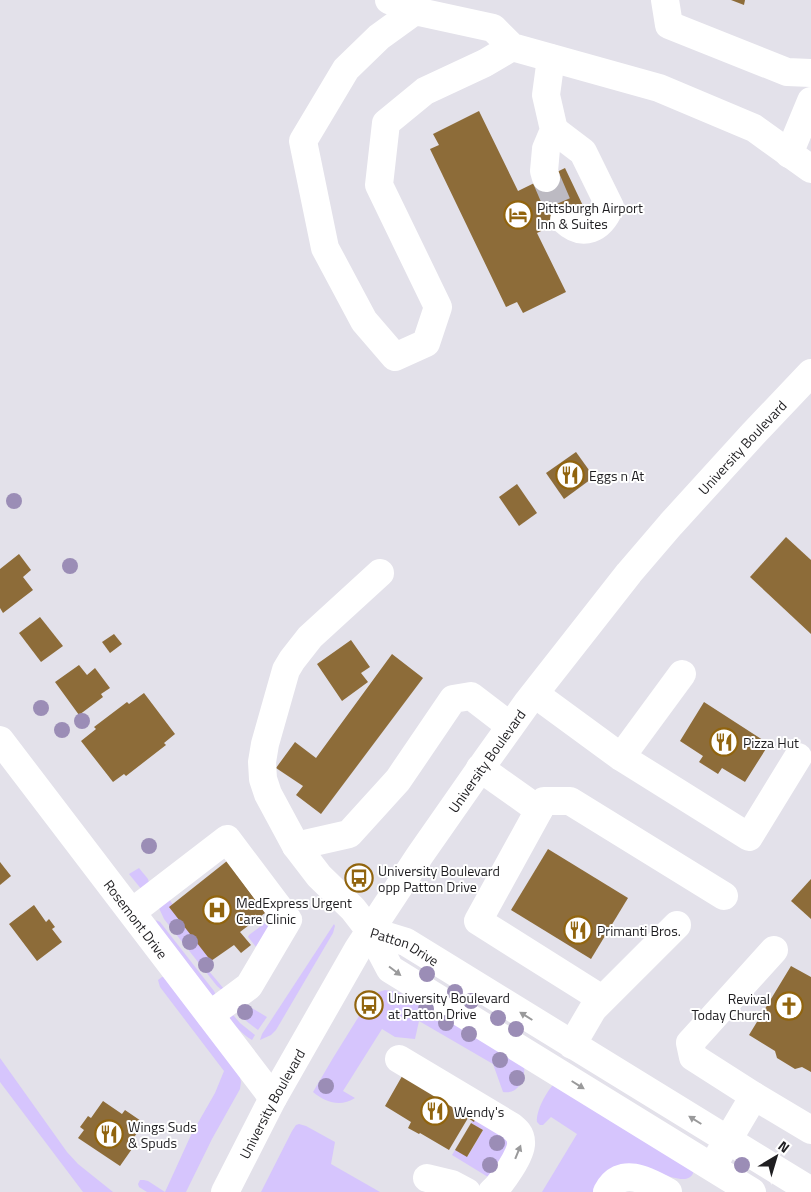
<svg xmlns="http://www.w3.org/2000/svg" width="811" height="1192" viewBox="0 0 811 1192" font-family="'Titillium Web',sans-serif">
<style>
.green{fill:#d6c5fd}
.building{fill:#8d6c39}
.lines{fill:none;stroke-linecap:round;stroke-linejoin:round}
.minor-tunnel{stroke:#bcbac2;stroke-width:28;stroke-dasharray:28 14;stroke-linecap:butt}
.minor{stroke:#fff;stroke-width:28}
.major{stroke:#fff;stroke-width:28}
.tree{fill:#9b8db6}
.oneway{fill:#9a9a9b}
.labels{text-anchor:middle;dominant-baseline:central;stroke-width:4;stroke-linejoin:round;paint-order:stroke}
.poi-label{font-size:14px;fill:#1f1e21;stroke:#fff;text-anchor:start}
.street-label{font-size:14px;fill:#1f1e21;stroke:#fff}
</style>
<rect width="100%" height="100%" fill="#e3e1ea"/>
<!-- green -->
<g class="green">
<polygon points="139,868 148,879 149,883 142,890 129,874"/>
<polygon points="169,899 211,961 208,970 224,989 224,992 217,986 164,919 159,908"/>
<polygon points="156,920 160,922 214,991 217,997 212,995 210,993 157,924"/>
<polygon points="265,923 269,927 256,947 248,937 249,935"/>
<polygon points="334,924 335,926 333,933 276,1030 271,1035 260,1040 262,1034"/>
<polygon points="162,977 165,977 240,1077 241,1082 240,1089 212,1139 186,1192 147,1192 139,1187 138,1184 140,1180 144,1180 148,1181 165,1192 191,1135 215,1093 224,1071 160,987 158,980"/>
<path d="M385,990L397,992L420,1001L524,1066C526,1079 518,1095 503,1092L493,1064L419,1021L415,1039L395,1037L382,1029L343,1091L355,1098C341,1107 326,1103 313,1092L333,1058L369,1000L376,993Z"/>
<path d="M245,1004L267,1017L258,1030C249,1023 240,1018 236,1007Z"/>
<path d="M229,1012L234,1016L240,1023L255,1035L252,1040C242,1034 235,1026 228,1016Z"/>
<polygon points="0,1058 67,1152 78,1164 113,1192 83,1192 0,1082"/>
<path d="M554,1084L694,1169C692,1192 655,1168 642,1169C630,1171 612,1177 600,1181L593,1192H542L577,1134L551,1117L543,1125H540L537,1122C536,1111 546,1092 554,1084Z"/>
<polygon points="478,1113 514,1137 483,1192 479,1187 488,1177 452,1155 455,1150 468,1156 483,1130 471,1123"/>
<polygon points="299,1124 306,1126 335,1142 331,1164 380,1192 261,1192 292,1131 296,1125"/>
</g>
<!-- building -->
<g class="building">
<polygon points="731,0 745,0 744,5"/>
<polygon points="479,111 518,191 565,168 585,210 537,233 566,292 523,313 517,302 506,307 430,149 439,145 433,134"/>
<polygon points="576,452 594,477 564,499 546,473"/>
<polygon points="517,484 537,513 519,526 499,497"/>
<polygon points="786,537 811,560 811,634 750,577"/>
<polygon points="19,554 31,570 23,577 33,590 3,613 0,608 0,569"/>
<polygon points="40,617 63,646 41,662 19,633"/>
<polygon points="114,634 122,644 110,653 102,642"/>
<polygon points="351,640 370,667 361,673 368,682 342,701 317,664"/>
<polygon points="392,654 423,678 321,814 296,795 303,786 276,768 295,742 316,758"/>
<polygon points="79,665 87,675 95,668 110,688 101,694 103,697 79,715 55,682"/>
<polygon points="144,693 175,734 164,743 166,745 126,776 124,774 113,782 81,741 96,729 94,727 127,702 129,704"/>
<polygon points="704,702 769,744 745,782 722,768 718,774 699,762 703,756 680,741"/>
<polygon points="548,849 628,898 591,959 511,910"/>
<polygon points="227,861 265,913 240,932 251,945 241,953 234,945 211,961 169,907"/>
<polygon points="0,862 11,876 0,885"/>
<polygon points="811,879 811,919 791,901"/>
<polygon points="34,905 46,922 49,919 55,927 52,929 62,942 37,961 9,924"/>
<polygon points="791,966 811,977 811,1072 802,1067 795,1069 777,1058 775,1051 749,1035"/>
<polygon points="405,1071 478,1113 474,1122 468,1118 449,1150 420,1133 419,1134 408,1128 411,1122 385,1106"/>
<polygon points="103,1101 122,1114 125,1110 144,1123 130,1143 134,1146 120,1166 78,1138 84,1130 80,1127 88,1116 91,1118"/>
<polygon points="471,1123 483,1130 467,1157 455,1150"/>
</g>
<g class="lines">
<!-- minor-tunnel -->
<polyline class="minor-tunnel" points="546,178 564,220"/>
<!-- minor -->
<g class="minor">
<polyline points="389,0 415,11"/>
<polyline points="665,0 669,25 787,72 811,73"/>
<polyline points="512,47 485,63 425,91 386,123 379,185 438,307 426,343 395,357 364,321 325,248 303,141 346,69 379,37 415,11 493,28 512,47 659,88 754,128 811,169"/>
<path d="M554,130L583,152L610,207C601,229 583,238 564,220"/>
<polyline points="789,154 811,101"/>
<polyline points="546,178 544,171 546,149 554,130 546,95 551,58"/>
<polyline points="380,573 310,637 292,660 286,670 265,744 262,762 263,779 268,794 296,846 319,876 353,909 370,931 390,969 752,1192"/>
<polyline points="535,694 621,757 749,837 798,757"/>
<path id="s1" d="M0,740L273,1098"/>
<polyline points="621,757 682,674"/>
<polyline points="480,768 539,810"/>
<polyline points="296,846 349,834 398,780 453,699 471,696 510,726"/>
<polyline points="132,912 227,839 288,920 249,986 210,1015"/>
<path id="s2" d="M370,931L406,942L811,1191"/>
<polyline points="602,999 478,921 544,801 570,801 724,896"/>
<polyline points="572,1045 593,1009 677,925"/>
<path d="M399,1059L511,1126C516,1130 521,1134 521,1142C523,1153 501,1184 492,1192"/>
<polyline points="754,1096 811,1130"/>
<polyline points="719,1155 754,1096 693,1057 690,1043 774,950"/>
<polyline points="427,1178 452,1184 467,1192"/>
<path d="M607,1192C621,1165 648,1181 668,1192"/>
</g>
<!-- major -->
<path class="major" id="s3" d="M225,1192L273,1098L358,949L420,855L487,759L527,703L629,573L671,524L753,434L811,373"/>
</g>
<!-- trees -->
<g class="tree">
<circle cx="14" cy="501" r="8"/>
<circle cx="70" cy="566" r="8"/>
<circle cx="41" cy="708" r="8"/>
<circle cx="82" cy="721" r="8"/>
<circle cx="62" cy="730" r="8"/>
<circle cx="149" cy="846" r="8"/>
<circle cx="177" cy="927" r="8"/>
<circle cx="190" cy="942" r="8"/>
<circle cx="206" cy="965" r="8"/>
<circle cx="427" cy="974" r="8"/>
<circle cx="455" cy="992" r="8"/>
<circle cx="471" cy="1001" r="8"/>
<circle cx="426" cy="1009" r="8"/>
<circle cx="245" cy="1012" r="8"/>
<circle cx="498" cy="1018" r="8"/>
<circle cx="446" cy="1023" r="8"/>
<circle cx="516" cy="1029" r="8"/>
<circle cx="469" cy="1034" r="8"/>
<circle cx="500" cy="1060" r="8"/>
<circle cx="517" cy="1078" r="8"/>
<circle cx="326" cy="1086" r="8"/>
<circle cx="497" cy="1143" r="8"/>
<circle cx="490" cy="1165" r="8"/>
<circle cx="742" cy="1165" r="8"/>
</g>
<!-- one-way arrows -->
<defs><path id="oneway-solid" d="M-6-.8H1V-3.2L6.5 0L1 3.2V.8H-6Z" transform="scale(1.25)"/></defs>
<g class="oneway">
<use href="#oneway-solid" transform="translate(395 971) rotate(37)"/>
<use href="#oneway-solid" transform="translate(526 1016) rotate(-148)"/>
<use href="#oneway-solid" transform="translate(578 1085) rotate(32)"/>
<use href="#oneway-solid" transform="translate(695 1120) rotate(-148)"/>
<use href="#oneway-solid" transform="translate(518 1152) rotate(-68)"/>
</g>
<!-- icons -->
<defs>
<g id="hotel-ring" transform="scale(1.4375)"><circle r="9.5" fill="#fff" stroke="#91640e" stroke-width="1.5"/><path d="M-6-4.5h1.5V1H6V5H4.5V3h-9V5H-6ZM-4 0a1.8 1.8 0 1 1 3.6 0ZM.5 0V-2.5h3Q6-2.5 6 0Z" fill="#91640e"/></g>
<g id="restaurant-ring" transform="scale(1.4375)"><circle r="9.5" fill="#fff" stroke="#91640e" stroke-width="1.5"/><path d="M-5-6h1v4h1v-4h1v4h1v-4h1v5L-1.5 .5V6h-2V.5L-5-1ZM5-6V6H3V1.5H1.5Q1.5-4 5-6Z" fill="#91640e"/></g>
<g id="bus-ring" transform="scale(1.4375)"><circle r="9.5" fill="#fff" stroke="#91640e" stroke-width="1.5"/><path d="M-5-6H5V4H4V6H2V4H-2V6H-4V4H-5ZM-3.5-4V0h7V-4ZM-3.5 1.2v1.5H-2V1.2ZM2 1.2v1.5H3.5V1.2Z" fill="#91640e"/></g>
<g id="hospital-ring" transform="scale(1.4375)"><circle r="9.5" fill="#fff" stroke="#91640e" stroke-width="1.5"/><path d="M-5-5h3v3.5h4V-5h3V5h-3V1.5h-4V5h-3Z" fill="#91640e"/></g>
<g id="church-ring" transform="scale(1.4375)"><circle r="9.5" fill="#fff" stroke="#91640e" stroke-width="1.5"/><path d="M-1.2-6h2.4v3.5h3.3v2.4h-3.3V6h-2.4V-.1h-3.3v-2.4h3.3Z" fill="#91640e"/></g>
</defs>
<g fill-rule="evenodd">
<use href="#hotel-ring" x="518" y="215"/>
<use href="#restaurant-ring" x="570" y="475"/>
<use href="#restaurant-ring" x="724" y="742"/>
<use href="#bus-ring" x="359" y="878"/>
<use href="#hospital-ring" x="217" y="910"/>
<use href="#restaurant-ring" x="578" y="930"/>
<use href="#bus-ring" x="369" y="1005"/>
<use href="#church-ring" x="789" y="1006"/>
<use href="#restaurant-ring" x="435" y="1111"/>
<use href="#restaurant-ring" x="109" y="1134"/>
</g>
<g class="labels">
<!-- poi labels -->
<g class="poi-label">
<text x="537" y="207">Pittsburgh Airport<tspan x="537" dy="16">Inn &amp; Suites</tspan></text>
<text x="589" y="475">Eggs n At</text>
<text x="743" y="742">Pizza Hut</text>
<text x="378" y="870">University Boulevard<tspan x="378" dy="16">opp Patton Drive</tspan></text>
<text x="236" y="902">MedExpress Urgent<tspan x="236" dy="16">Care Clinic</tspan></text>
<text x="597" y="930">Primanti Bros.</text>
<text x="388" y="997">University Boulevard<tspan x="388" dy="16">at Patton Drive</tspan></text>
<text x="770" y="998" text-anchor="end">Revival<tspan x="770" dy="16">Today Church</tspan></text>
<text x="454" y="1111">Wendy's</text>
<text x="128" y="1126">Wings Suds<tspan x="128" dy="16">&amp; Spuds</tspan></text>
</g>
<!-- street labels -->
<g class="street-label">
<text stroke="none"><textPath href="#s3" startOffset="910">University Boulevard</textPath></text>
<text stroke="none"><textPath href="#s3" startOffset="505">University Boulevard</textPath></text>
<text stroke="none"><textPath href="#s1" startOffset="225">Rosemont Drive</textPath></text>
<text stroke="none"><textPath href="#s2" startOffset="38">Patton Drive</textPath></text>
<text stroke="none"><textPath href="#s3" startOffset="100">University Boulevard</textPath></text>
</g>
</g>
<!-- north arrow -->
<g transform="translate(776 1157) rotate(38)" stroke="#ffffff" stroke-width="4" paint-order="stroke">
<path d="M0-4L9 19L0 12L-9 19Z" fill="#1f1e21"/>
<text y="-8" font-size="14" font-weight="bold" text-anchor="middle" fill="#1f1e21">N</text>
</g>
</svg>
